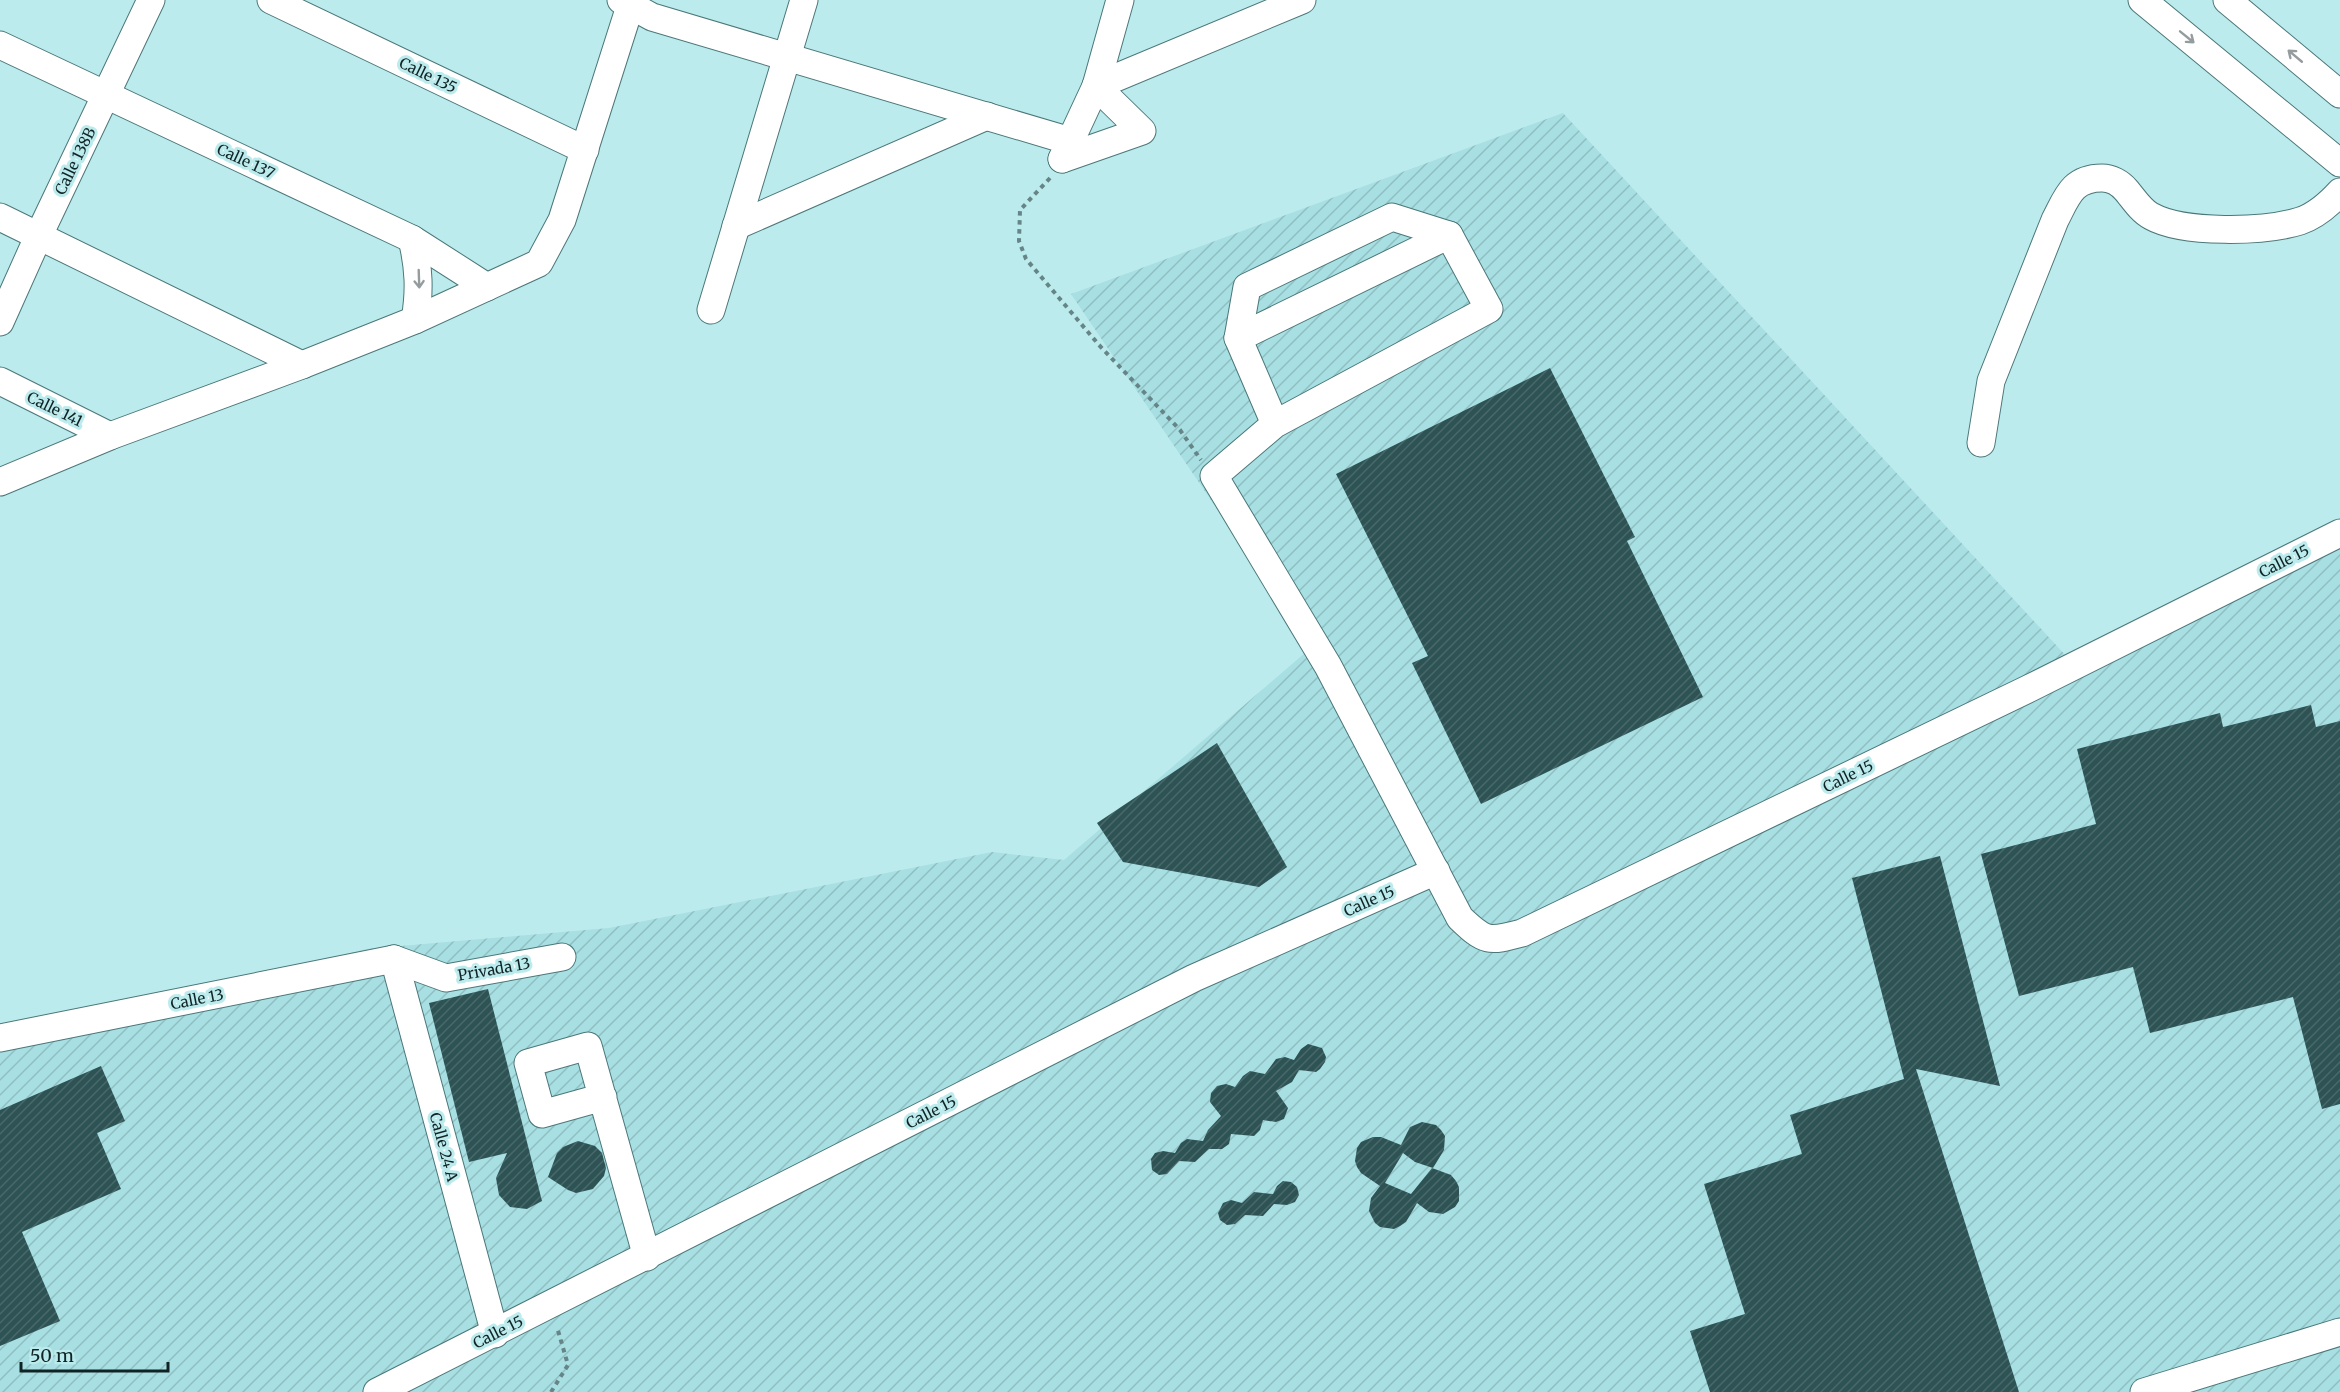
<svg xmlns="http://www.w3.org/2000/svg" width="2340" height="1392" viewBox="0 0 2340 1392" font-family="Merriweather,serif">
<style>
.industrial{fill:url(#industrial-furrows)}
.building{fill:url(#building-hatch)}
.lines{fill:none;stroke-linecap:round;stroke-linejoin:round}
.minor-casing{stroke:#4b7779;stroke-width:29}
.path{stroke:#658587;stroke-width:4;stroke-dasharray:4.5 4.5;stroke-linecap:butt}
.minor{stroke:#fff;stroke-width:27}
.oneway{stroke:#949c9d}
.labels{text-anchor:middle;dominant-baseline:central;stroke-width:6;stroke-linejoin:round;paint-order:stroke}
.street-label{font-size:15px;fill:#112425;stroke:#bcebed}
</style>
<defs>
<pattern id="industrial-furrows" width="10" height="10" patternUnits="userSpaceOnUse" patternTransform="scale(1.5)"><rect width="10" height="10" fill="#a7dfe2"/><path d="M-1 1l2-2M0 10L10 0M9 11l2-2" fill="none" stroke="#8fbfc2"/></pattern>
<pattern id="building-hatch" width="6" height="6" patternUnits="userSpaceOnUse" patternTransform="scale(1.5)"><rect width="6" height="6" fill="#2d5355"/><path d="M-1 1l2-2M0 6l6-6M5 7l2-2" fill="none" stroke="#49686a"/></pattern>
</defs>
<rect width="100%" height="100%" fill="#bcebed"/>
<!-- industrial -->
<polygon class="industrial" points="1563,113 2081,672 2340,526 2340,1392 0,1392 0,1046 366,949 609,928 992,852 1064,860 1306,652 1238,540 1071,294"/>
<!-- building -->
<g class="building">
<polygon points="1550,368 1635,537 1627,541 1703,697 1481,804 1412,663 1428,656 1336,474"/>
<polygon points="2311,705 2316,727 2340,721 2340,1104 2322,1109 2293,997 2150,1033 2133,967 2019,996 1981,854 2096,824 2077,749 2220,713 2223,727"/>
<polygon points="1217,743 1287,867 1259,887 1123,862 1097,823"/>
<polygon points="1940,856 2000,1086 1916,1069 2019,1392 1710,1392 1690,1331 1745,1314 1704,1184 1802,1154 1790,1115 1904,1079 1852,878"/>
<polygon points="488,989 542,1201 527,1209 510,1207 499,1195 496,1178 507,1153 469,1162 429,1003"/>
<polygon points="1308,1044 1322,1048 1326,1057 1325,1062 1320,1069 1316,1072 1299,1070 1292,1082 1276,1091 1288,1108 1284,1119 1276,1122 1263,1120 1260,1130 1254,1136 1231,1134 1229,1144 1222,1149 1209,1149 1195,1162 1179,1161 1167,1174 1159,1175 1152,1170 1151,1159 1155,1153 1163,1151 1175,1153 1181,1143 1187,1139 1203,1141 1208,1130 1221,1116 1210,1102 1211,1093 1217,1086 1226,1084 1235,1087 1243,1076 1250,1071 1265,1074 1276,1059 1285,1057 1294,1060 1301,1049"/>
<polygon points="101,1066 125,1121 97,1133 121,1189 22,1232 60,1321 0,1346 0,1110"/>
<polygon points="1422,1122 1436,1125 1441,1130 1445,1136 1444,1150 1433,1168 1415,1162 1403,1153 1385,1183 1411,1194 1432,1168 1451,1175 1456,1181 1459,1187 1459,1201 1455,1207 1443,1214 1429,1212 1417,1203 1406,1222 1400,1226 1394,1229 1380,1227 1375,1223 1369,1211 1371,1198 1380,1186 1361,1173 1357,1167 1355,1161 1357,1148 1361,1142 1373,1137 1381,1137 1401,1145 1410,1127"/>
<polygon points="578,1141 595,1146 602,1153 606,1168 604,1176 593,1189 576,1193 568,1190 548,1177 557,1153 563,1147"/>
<polygon points="1283,1181 1291,1182 1297,1187 1299,1195 1295,1202 1287,1205 1274,1204 1263,1216 1245,1215 1235,1224 1227,1225 1220,1220 1218,1213 1223,1203 1231,1200 1242,1203 1254,1192 1273,1194 1277,1186"/>
</g>
<g class="lines">
<!-- minor casing -->
<g class="minor-casing">
<g id="minor">
<polyline points="271,0 585,150"/>
<polyline points="621,0 652,17 1070,141"/>
<polyline points="2142,0 2340,163"/>
<polyline points="2227,0 2340,94"/>
<polyline points="0,45 412,239 487,287"/>
<polyline points="1096,86 1302,0"/>
<polyline points="1062,159 1096,86 1120,0"/>
<polyline points="1062,159 1142,131 1096,86"/>
<polyline points="0,217 302,365"/>
<polyline points="736,226 987,116"/>
<path d="M412,239C419,268 420,291 415,320"/>
<polyline points="711,310 804,0"/>
<polyline points="0,322 39,235 151,0"/>
<polyline points="1238,338 1449,235"/>
<polyline points="0,381 110,436"/>
<path d="M1275,424L1238,338L1247,287L1392,217L1449,235L1489,309L1275,424L1214,476L1328,666L1460,918C1485,942 1488,942 1522,933L2028,689L2340,533"/>
<path d="M1981,443L1991,381L2055,220C2067,197 2072,178 2102,178C2111,178 2120,183 2126,190C2133,198 2141,211 2151,216C2183,234 2265,232 2300,221C2315,216 2329,204 2340,192"/>
<polyline points="0,482 110,436 302,365 415,320 539,263 562,220 632,0"/>
<polyline points="394,959 495,1334"/>
<polyline points="394,959 446,978 562,957"/>
<polyline points="0,1038 394,959"/>
<polyline points="603,1097 542,1114 528,1063 588,1046 647,1257"/>
<polyline points="377,1392 1194,978 1436,871"/>
<polyline points="2144,1392 2340,1332"/>
</g>
</g>
<!-- path -->
<g class="path">
<polyline points="1050,178 1020,210 1019,241 1026,259 1099,345 1180,430 1201,460"/>
<polyline points="551,1392 568,1365 557,1327"/>
</g>
<!-- minor -->
<use href="#minor" class="minor"/>
</g>
<!-- one-way arrows -->
<defs><path id="oneway-shaft" d="M-6 0H5M1.5-3L5.5 0L1.5 3" fill="none" stroke-width="1.6" stroke-linecap="round" stroke-linejoin="round" transform="scale(1.5)"/></defs>
<g class="oneway">
<use href="#oneway-shaft" transform="translate(2187 37) rotate(39)"/>
<use href="#oneway-shaft" transform="translate(2295 56) rotate(-140)"/>
<use href="#oneway-shaft" transform="translate(419 279) rotate(88)"/>
</g>
<g class="labels">
<!-- street labels -->
<g class="street-label">
<text transform="translate(428 75) rotate(26)">Calle 135</text>
<text transform="translate(75 161) rotate(-64)">Calle 138B</text>
<text transform="translate(246 161) rotate(25)">Calle 137</text>
<text transform="translate(55 409) rotate(26)">Calle 141</text>
<text transform="translate(2284 561) rotate(-27)">Calle 15</text>
<text transform="translate(1848 776) rotate(-26)">Calle 15</text>
<text transform="translate(1369 901) rotate(-24)">Calle 15</text>
<text transform="translate(494 969) rotate(-10)">Privada 13</text>
<text transform="translate(197 999) rotate(-11)">Calle 13</text>
<text transform="translate(931 1112) rotate(-27)">Calle 15</text>
<text transform="translate(444 1147) rotate(75)">Calle 24 A</text>
<text transform="translate(498 1332) rotate(-27)">Calle 15</text>
</g>
</g>
<!-- scale -->
<path d="M21 1362v9h147v-9" fill="none" stroke="#112425" stroke-width="3"/>
<text x="30" y="1362" font-size="18" fill="#112425" stroke="#bcebed" stroke-width="4.5" paint-order="stroke">50 m</text>
</svg>
